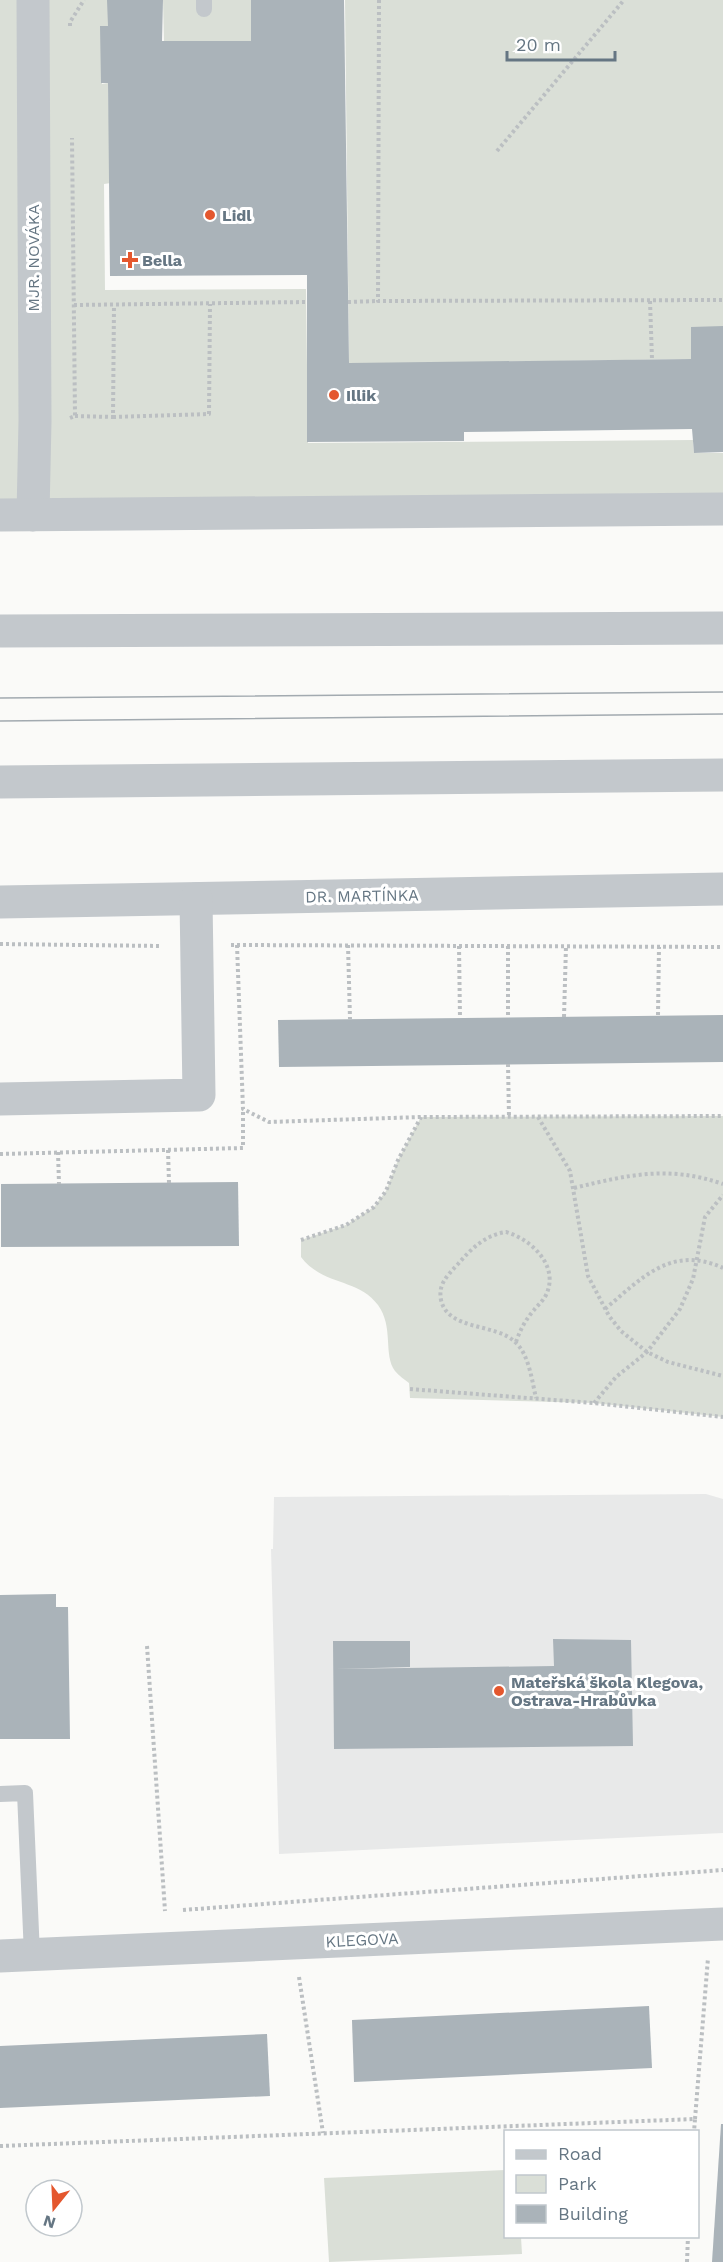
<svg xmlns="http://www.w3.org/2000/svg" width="723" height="2262" viewBox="0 0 723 2262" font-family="'Work Sans',sans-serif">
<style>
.built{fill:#e8e9e9}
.green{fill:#dadfd7}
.building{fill:#aab3b9}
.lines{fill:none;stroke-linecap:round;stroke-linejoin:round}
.path{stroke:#bbbfc2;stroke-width:4;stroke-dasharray:3 3;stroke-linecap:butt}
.lane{stroke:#c3c8cc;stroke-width:16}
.street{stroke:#c3c8cc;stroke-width:33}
.tram{stroke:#a2aab0;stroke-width:1.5}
.poi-dot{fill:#e4572e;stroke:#fff;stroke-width:2}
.labels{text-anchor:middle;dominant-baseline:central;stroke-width:6;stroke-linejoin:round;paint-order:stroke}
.poi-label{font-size:16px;font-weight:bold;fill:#657683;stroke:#fff;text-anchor:start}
.street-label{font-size:16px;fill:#657683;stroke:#fff}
</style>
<rect width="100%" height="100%" fill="#fafaf8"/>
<!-- built -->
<polygon class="built" points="706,1494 723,1499 723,1833 279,1854 271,1549 273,1549 274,1497"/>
<!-- green -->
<g class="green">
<polygon points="0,0 109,0 109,26 101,26 102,84 108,83 111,183 104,184 105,290 306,289 308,443 693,440 694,453 723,453 723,493 0,500"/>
<polygon points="163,0 252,0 253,42 164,42"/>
<polygon points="345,0 723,0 723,327 691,359 349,364"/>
<path d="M723,1116V1417L594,1403L410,1398L409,1383C405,1380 399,1376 395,1371C383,1355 394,1327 378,1305C358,1278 323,1286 301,1257V1240L346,1225L374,1207L386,1191L398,1160L421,1117Z"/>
<polygon points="505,2170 506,2236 521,2237 522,2254 329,2262 324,2178"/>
</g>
<!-- building -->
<g class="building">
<polygon points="107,0 163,0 162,41 251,41 251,0 344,0 349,363 691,359 691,327 723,326 723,452 694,453 692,429 464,432 464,441 307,442 307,275 110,276 108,83 101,83 100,26 108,26"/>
<polygon points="723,1015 723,1062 279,1067 278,1020"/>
<polygon points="238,1182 239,1246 1,1247 1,1184"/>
<polygon points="56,1594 56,1607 68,1607 70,1739 0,1739 0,1595"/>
<polygon points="553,1639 631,1640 633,1746 334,1749 333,1641 410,1641 410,1667 336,1669 554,1666"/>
<polygon points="649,2006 652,2068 354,2082 352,2020"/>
<polygon points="267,2034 270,2096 0,2108 0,2046"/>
<polygon points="721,2124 723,2124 723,2262 712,2262"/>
</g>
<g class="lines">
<!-- path -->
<g class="path">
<polyline points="379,0 378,301 723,300"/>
<polyline points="70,26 70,22 84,0"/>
<polyline points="497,151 624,0"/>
<polyline points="650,301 652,359"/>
<polyline points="348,302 378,301"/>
<polyline points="74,305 307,302"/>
<polyline points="75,416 113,417 114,305"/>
<polyline points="113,417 209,414 210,304"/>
<polyline points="70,418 75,416 72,138"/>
<polyline points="0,944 161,946"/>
<polyline points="231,945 237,945 243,1109 269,1122 421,1117 723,1116"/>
<polyline points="237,945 723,947"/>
<polyline points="348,945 350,1019"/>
<polyline points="459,946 460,1018"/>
<polyline points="508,946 508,1017"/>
<polyline points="658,1015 659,947"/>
<polyline points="564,1017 566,946"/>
<polyline points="508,1064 509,1117"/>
<polyline points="538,1117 570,1171 588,1276 609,1316 621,1331 647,1352 668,1362 723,1376"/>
<polyline points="168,1150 169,1183"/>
<polyline points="58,1152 59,1184"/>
<polyline points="0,1154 243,1148 243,1109"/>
<path d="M574,1188C628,1175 668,1165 723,1184"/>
<polyline points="301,1240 346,1225 374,1207 386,1191 398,1160 421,1117"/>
<path d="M605,1309C641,1279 671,1244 723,1268"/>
<path d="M516,1342C520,1330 526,1319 534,1310C538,1305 543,1301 546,1295C560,1266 531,1239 506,1232C485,1235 471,1249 458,1264C447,1276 438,1284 441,1300C448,1331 496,1323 515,1342C529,1354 532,1381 536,1398"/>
<polyline points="410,1389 594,1403 723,1417"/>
<polyline points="594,1403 616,1377 647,1352 680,1309 693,1279 705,1217 723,1195"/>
<polyline points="147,1646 165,1911"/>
<polyline points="183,1910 723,1870"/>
<polyline points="299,1977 323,2133"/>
<polyline points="695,2119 708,1958"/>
<polyline points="0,2146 695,2119 694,2132"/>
<polyline points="687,2262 688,2236"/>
</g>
<!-- lane -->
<g class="lane">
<polyline points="204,0 204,9"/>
<polyline points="0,1794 25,1793 32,1955"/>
</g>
<!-- street -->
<g class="street">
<polyline points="33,0 35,421 33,515"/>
<polyline points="0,515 723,509"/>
<polyline points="0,631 723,628"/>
<polyline points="0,782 723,775"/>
<polyline points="0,902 723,889"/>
<polyline points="0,1099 199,1095 196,899"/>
<polyline points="0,1956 723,1924"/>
</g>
<!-- tram -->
<g class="tram">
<polyline points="0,698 723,692"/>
<polyline points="0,721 723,714"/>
</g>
</g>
<!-- markers -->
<g class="poi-dot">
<circle cx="210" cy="215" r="6"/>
<path d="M127 251h6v6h6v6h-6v6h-6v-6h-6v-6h6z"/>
<circle cx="334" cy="395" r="6"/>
<circle cx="499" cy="1691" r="6"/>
</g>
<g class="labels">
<!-- poi labels -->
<g class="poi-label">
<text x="222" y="215">Lidl</text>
<text x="142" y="260">Bella</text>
<text x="346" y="395">Illik</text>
<text x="511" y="1682">Mateřská škola Klegova,<tspan x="511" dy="18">Ostrava-Hrabůvka</tspan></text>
</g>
<!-- street labels -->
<g class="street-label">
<text transform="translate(33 258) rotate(-90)">MJR. NOVÁKA</text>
<text transform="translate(362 896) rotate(-1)">DR. MARTÍNKA</text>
<text transform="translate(362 1940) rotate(-3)">KLEGOVA</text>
</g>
</g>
<!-- legend -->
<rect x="504" y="2130" width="195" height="108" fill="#ffffff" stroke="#c1c8cd" stroke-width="1.5"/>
<rect x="516" y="2150" width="30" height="9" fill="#c3c8cc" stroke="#c1c8cd" stroke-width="1.5"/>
<text x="558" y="2160" font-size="18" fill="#657683">Road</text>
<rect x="516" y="2175" width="30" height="18" fill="#dadfd7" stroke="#c1c8cd" stroke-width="1.5"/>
<text x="558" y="2190" font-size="18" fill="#657683">Park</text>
<rect x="516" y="2205" width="30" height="18" fill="#aab3b9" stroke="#c1c8cd" stroke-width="1.5"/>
<text x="558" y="2220" font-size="18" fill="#657683">Building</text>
<!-- north arrow -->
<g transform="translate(54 2208) rotate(198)"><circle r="28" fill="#ffffff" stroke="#c1c8cd" stroke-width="1.5"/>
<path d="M0-4.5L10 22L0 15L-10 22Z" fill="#e4572e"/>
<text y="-9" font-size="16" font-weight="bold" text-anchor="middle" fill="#657683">N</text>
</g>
<!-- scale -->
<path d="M507 51v9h108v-9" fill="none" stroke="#657683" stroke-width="3"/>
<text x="516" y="51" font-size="18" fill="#657683" stroke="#ffffff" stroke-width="4.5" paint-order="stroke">20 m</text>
</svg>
